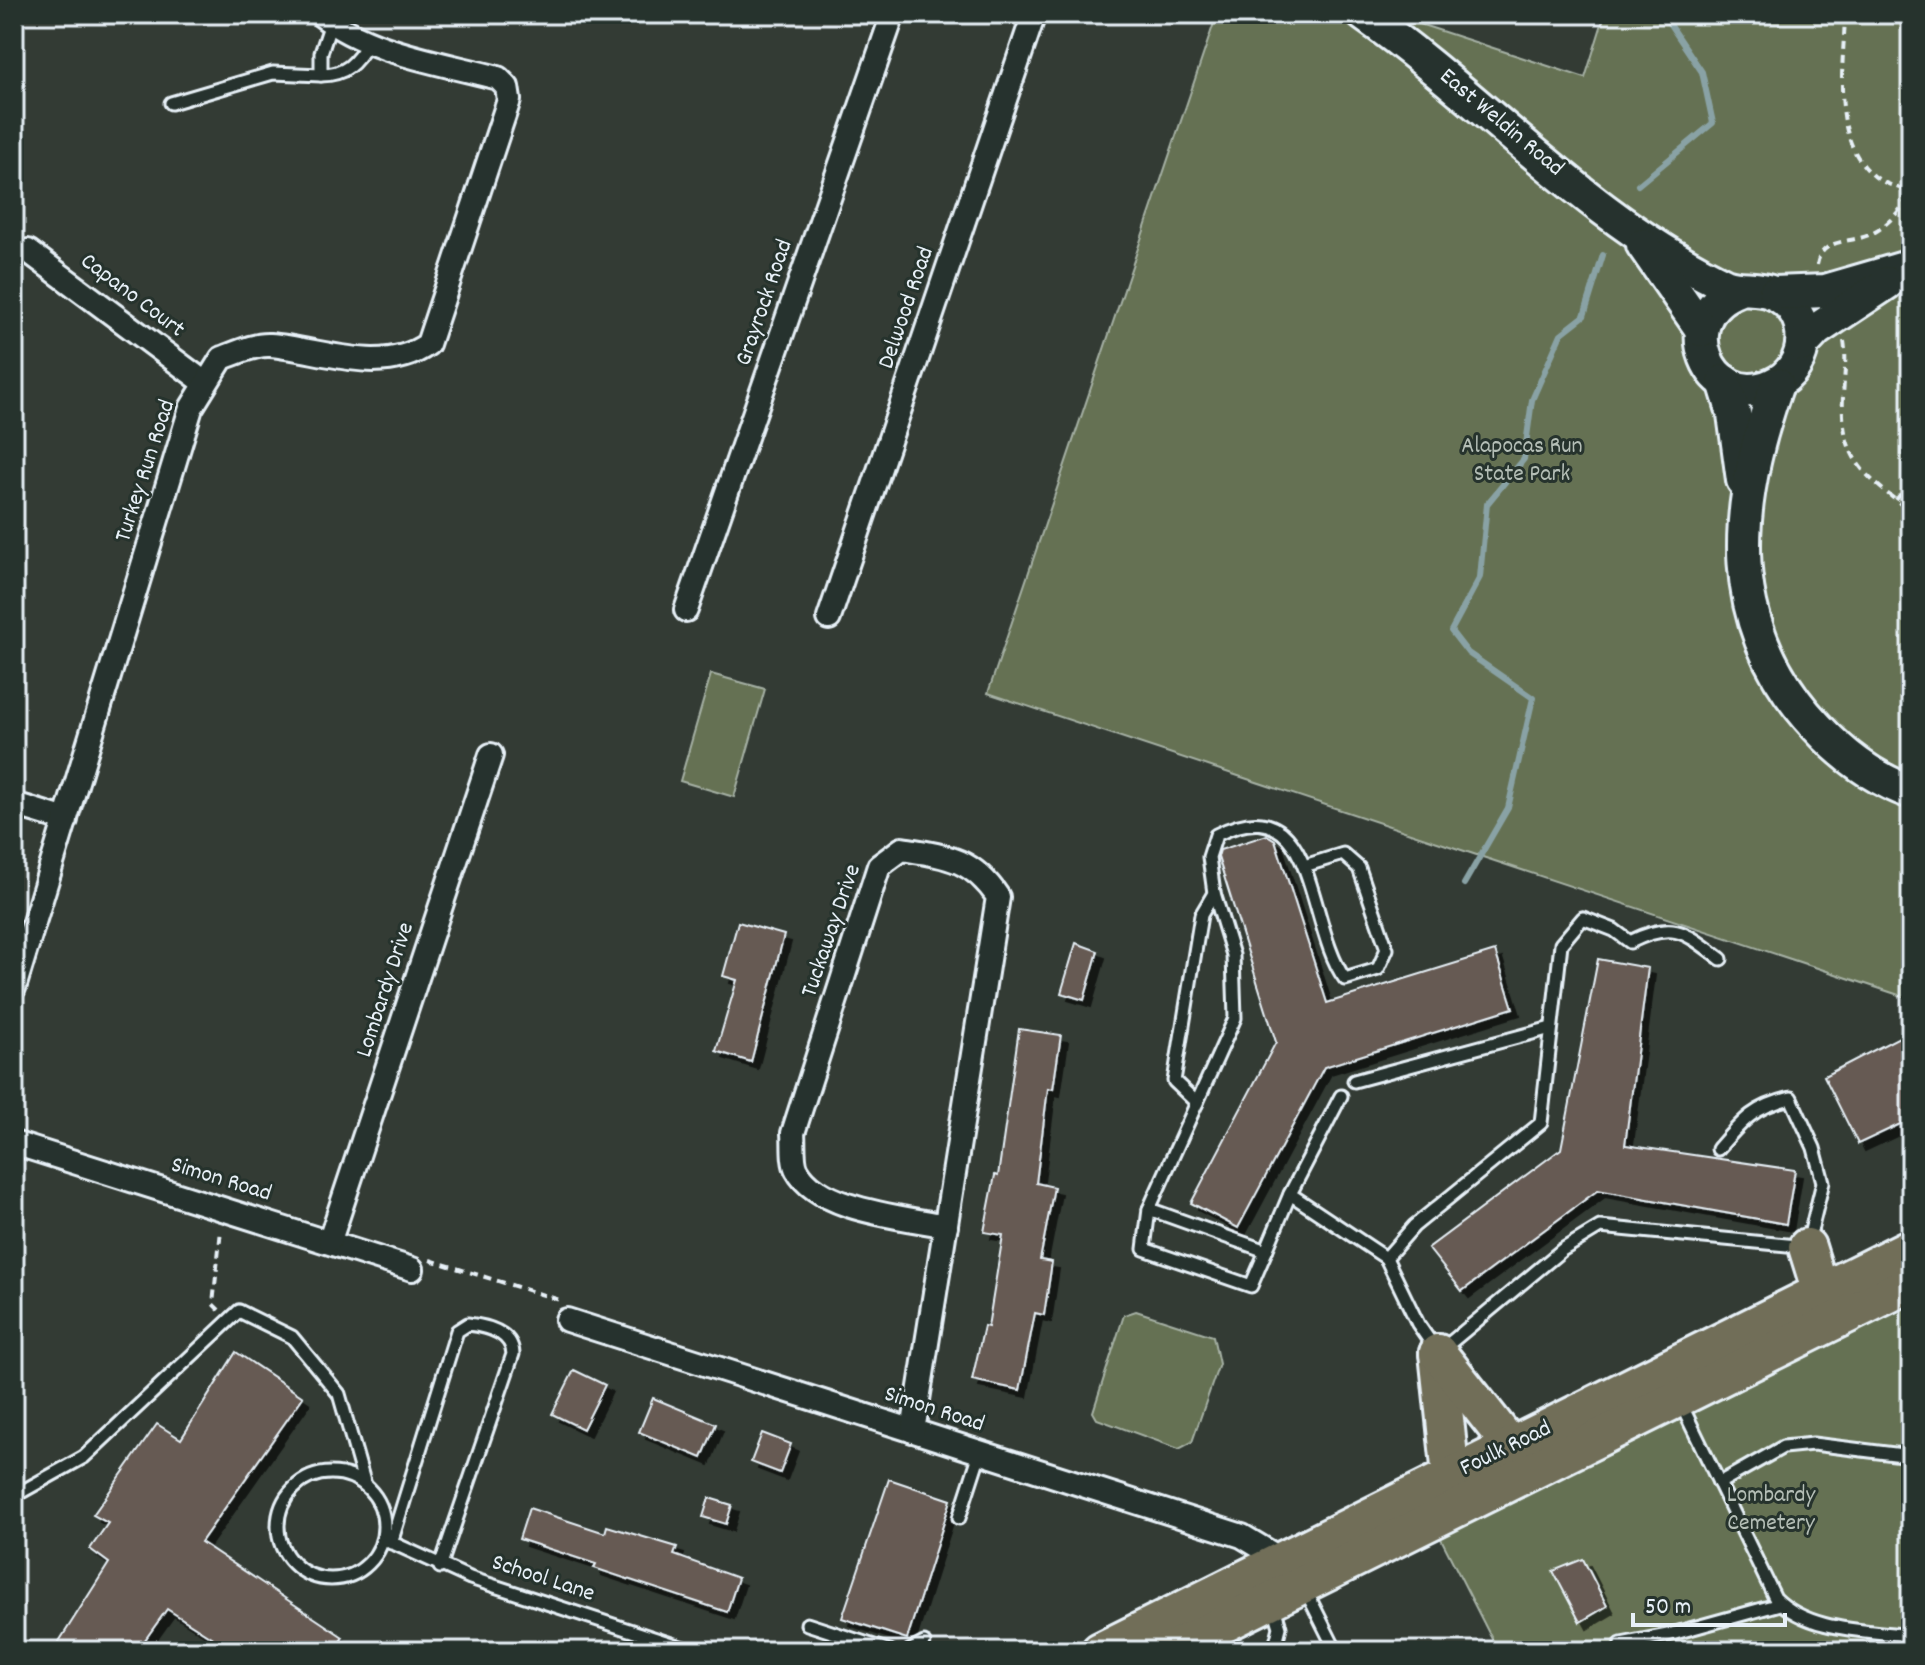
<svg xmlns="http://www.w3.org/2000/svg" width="1925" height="1665" viewBox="0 0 1925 1665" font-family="Dekko,sans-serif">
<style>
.green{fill:#657152;stroke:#a6b1a5;stroke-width:2}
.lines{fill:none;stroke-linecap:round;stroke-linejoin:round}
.stream{stroke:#89a2a5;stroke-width:6}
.building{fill:#665a52;stroke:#e8f1f8;stroke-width:2;filter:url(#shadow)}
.lane-casing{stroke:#e8f1f8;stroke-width:17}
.street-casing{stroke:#e8f1f8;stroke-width:28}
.secondary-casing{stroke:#e8f1f8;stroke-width:38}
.primary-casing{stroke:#e8f1f8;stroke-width:42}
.path{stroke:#e8f1f8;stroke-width:4;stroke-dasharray:8 6;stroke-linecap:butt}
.lane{stroke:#26332d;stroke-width:11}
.street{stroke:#26332d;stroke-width:22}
.secondary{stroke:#26332d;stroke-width:32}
.primary{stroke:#716e59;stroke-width:36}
.labels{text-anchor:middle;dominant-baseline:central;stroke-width:6;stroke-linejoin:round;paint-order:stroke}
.street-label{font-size:24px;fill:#e8f1f8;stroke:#26332d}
.park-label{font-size:24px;fill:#b4beb6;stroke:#26332d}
</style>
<defs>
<filter id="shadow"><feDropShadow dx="7" dy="7" stdDeviation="0" flood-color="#0009"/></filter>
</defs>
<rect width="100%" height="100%" fill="#333b34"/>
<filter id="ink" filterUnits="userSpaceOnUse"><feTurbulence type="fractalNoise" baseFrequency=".0125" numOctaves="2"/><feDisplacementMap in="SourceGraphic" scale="16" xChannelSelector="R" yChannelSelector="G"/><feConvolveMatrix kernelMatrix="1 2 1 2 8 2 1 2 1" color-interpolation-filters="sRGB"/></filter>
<g filter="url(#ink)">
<!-- green -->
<g class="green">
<polygon points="1217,14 1389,14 1585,78 1605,14 1911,14 1911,999 988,693"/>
<polygon points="711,674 765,689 734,797 680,781"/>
<polygon points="1911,1283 1911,1651 1498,1651 1432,1521"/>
<polygon points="1136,1311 1213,1336 1219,1364 1192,1442 1179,1449 1097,1419 1093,1412 1124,1315"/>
</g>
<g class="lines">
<!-- stream -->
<g class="stream">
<polyline points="1638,185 1713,123 1702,72 1663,14"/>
<polyline points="1464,884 1508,808 1533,698 1468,653 1451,631 1480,577 1487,504 1524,459 1532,400 1561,334 1584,316 1603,255"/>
</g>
</g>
<!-- building -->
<g class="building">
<polygon points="1267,835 1275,840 1327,1003 1495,951 1513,1008 1324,1067 1238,1228 1191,1203 1276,1042 1218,857 1220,850"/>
<polygon points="738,922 784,935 751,1062 716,1051 737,980 723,976"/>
<polygon points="1076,943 1098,951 1084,1000 1061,993"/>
<polygon points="1598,959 1648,968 1625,1145 1795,1170 1786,1224 1598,1190 1462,1291 1428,1248 1561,1149"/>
<polygon points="1019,1029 1061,1035 1053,1089 1048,1088 1036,1183 1054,1187 1040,1260 1052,1262 1044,1315 1035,1313 1020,1390 972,1380 984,1326 988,1327 1003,1235 984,1232 995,1175 998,1176"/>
<polygon points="1905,1034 1911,1044 1911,1119 1858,1144 1824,1076"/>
<polygon points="236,1352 303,1397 201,1542 343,1637 334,1651 233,1651 167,1609 137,1651 53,1651 109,1563 90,1549 108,1523 93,1515 157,1424 181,1439"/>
<polygon points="574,1370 605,1385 583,1429 552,1414"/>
<polygon points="653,1398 716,1424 702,1458 639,1432"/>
<polygon points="762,1433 791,1444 780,1473 751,1462"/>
<polygon points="889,1479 951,1500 907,1639 842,1618"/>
<polygon points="709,1498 732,1505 726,1524 703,1517"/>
<polygon points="529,1508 605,1533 607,1526 677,1547 674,1555 738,1578 727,1612 594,1568 596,1564 519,1539"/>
<polygon points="1583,1559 1607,1606 1580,1622 1553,1571"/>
</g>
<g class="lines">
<!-- lane casing -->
<g class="lane-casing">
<g id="lane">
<path d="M331,23L321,53V75C346,75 356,63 369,42"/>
<polyline points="171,103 273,73 321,75"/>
<path d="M1304,866L1343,854L1359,868L1387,949L1378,969L1345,979C1305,925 1319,782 1216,835L1209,857L1214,893L1233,955L1235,1018L1149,1209L1266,1251L1290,1194L1341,1096"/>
<polyline points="1354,1081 1551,1028"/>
<polyline points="1197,1103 1174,1081 1201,915 1214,893"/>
<path d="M1718,1149C1743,1120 1753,1107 1791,1098L1814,1148L1823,1182L1807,1247L1600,1227L1562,1250L1438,1353L1418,1324L1386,1258L1414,1226L1541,1123L1561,944L1583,918L1614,930L1630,942C1674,920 1685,932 1721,959"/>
<polyline points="1290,1194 1386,1258"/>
<polyline points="1149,1209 1144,1249 1251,1286 1266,1251"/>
<path d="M1680,1402L1775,1598C1809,1632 1865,1630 1911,1636"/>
<circle cx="331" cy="1526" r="53"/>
<polyline points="1719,1483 1783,1447 1813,1444 1911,1456"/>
<polyline points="14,1496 84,1457 239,1311 292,1337 339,1394 365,1485"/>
<polyline points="959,1518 980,1453"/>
<polyline points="386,1540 470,1578 693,1651"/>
<path d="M391,1543L457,1331L468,1324C486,1326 512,1332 513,1354L440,1567"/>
<polyline points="1305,1589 1336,1651"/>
<polyline points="1273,1604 1280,1627 1274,1651"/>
<polyline points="807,1624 890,1651"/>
<polyline points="1621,1644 1668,1635 1780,1604"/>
<polyline points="909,1651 924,1643"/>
</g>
</g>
<!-- street casing -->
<g class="street-casing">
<g id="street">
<polyline points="28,251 205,383"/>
<polyline points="686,610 893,14"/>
<polyline points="829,618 1034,14"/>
<polyline points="14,804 66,820"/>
<path d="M14,988L191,408L222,358C236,353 255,344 270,345C320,349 383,377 428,344L509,100L507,87L498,78C439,62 369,53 320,14"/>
<polyline points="14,1143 412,1269"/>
<polyline points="330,1240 491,755"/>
<polyline points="567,1320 1242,1536 1282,1560"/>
<path d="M913,1431L998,897C972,858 946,856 902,849L879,866L793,1133C794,1143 792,1161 797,1170C819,1211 905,1217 946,1226"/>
</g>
</g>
<!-- secondary casing -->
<g class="secondary-casing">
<g id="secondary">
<path d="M1363,14C1486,101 1588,219 1725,285C1741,291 1757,286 1773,293C1813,310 1812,368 1772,385C1709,413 1669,315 1738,290"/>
<polyline points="1643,245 1702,330"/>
<polyline points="1775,293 1825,291 1911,266"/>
<polyline points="1802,345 1816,330 1887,283"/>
<polyline points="1724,381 1734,414 1743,480"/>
<path d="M1777,384C1733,506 1721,625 1817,727C1843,755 1874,779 1911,792"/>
</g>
</g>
<!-- primary casing -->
<g class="primary-casing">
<g id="primary">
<polyline points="1807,1247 1821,1292"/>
<polyline points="1438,1353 1451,1476"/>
<polyline points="1438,1353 1511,1446"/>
<polyline points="1100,1651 1911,1247"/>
<polyline points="1169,1651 1911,1283"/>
</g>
</g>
<!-- path -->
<g class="path">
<path d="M1845,14C1844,64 1830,137 1872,174C1882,184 1898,187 1911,192"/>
<path d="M1817,265C1822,235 1854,245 1875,232C1890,223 1901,209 1911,194"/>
<path d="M1844,341C1847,360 1844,377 1843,396C1840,460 1865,476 1911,512"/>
<polyline points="1896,500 1911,480"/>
<polyline points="430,1260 563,1301"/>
<polyline points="219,1310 213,1304 221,1230"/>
</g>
<!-- lane -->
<use href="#lane" class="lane"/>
<!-- street -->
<use href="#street" class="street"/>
<!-- secondary -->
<use href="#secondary" class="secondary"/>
<!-- primary -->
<use href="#primary" class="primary"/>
</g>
</g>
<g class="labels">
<!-- street labels -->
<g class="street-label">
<text transform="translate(1501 123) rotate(40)">East Weldin Road</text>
<text transform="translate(132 296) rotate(37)">Capano Court</text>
<text transform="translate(765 303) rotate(-71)">Grayrock Road</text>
<text transform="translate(907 308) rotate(-71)">Delwood Road</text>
<text transform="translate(146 471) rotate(-72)">Turkey Run Road</text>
<text transform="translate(832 931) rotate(-71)">Tuckaway Drive</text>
<text transform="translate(386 990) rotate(-72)">Lombardy Drive</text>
<text transform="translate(221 1180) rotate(17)">Simon Road</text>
<text transform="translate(934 1410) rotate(18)">Simon Road</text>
<text transform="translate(1506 1449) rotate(-26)">Foulk Road</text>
<text transform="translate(543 1579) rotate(18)">School Lane</text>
</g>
<!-- park labels -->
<g class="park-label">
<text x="1522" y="447">Alapocas Run<tspan x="1522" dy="28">State Park</tspan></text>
<text x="1771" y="1496">Lombardy<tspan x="1771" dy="28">Cemetery</tspan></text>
</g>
</g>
<!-- margin -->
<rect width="1925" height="1665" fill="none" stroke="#26332d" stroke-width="48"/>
<rect x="24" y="24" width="1877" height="1617" fill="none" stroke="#e8f1f8" stroke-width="3" filter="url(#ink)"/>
<!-- scale -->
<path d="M1633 1613v12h152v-12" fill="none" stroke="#e8f1f8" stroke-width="4"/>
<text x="1645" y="1613" font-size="24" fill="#e8f1f8" stroke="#26332d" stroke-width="6" paint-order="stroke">50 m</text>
</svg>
